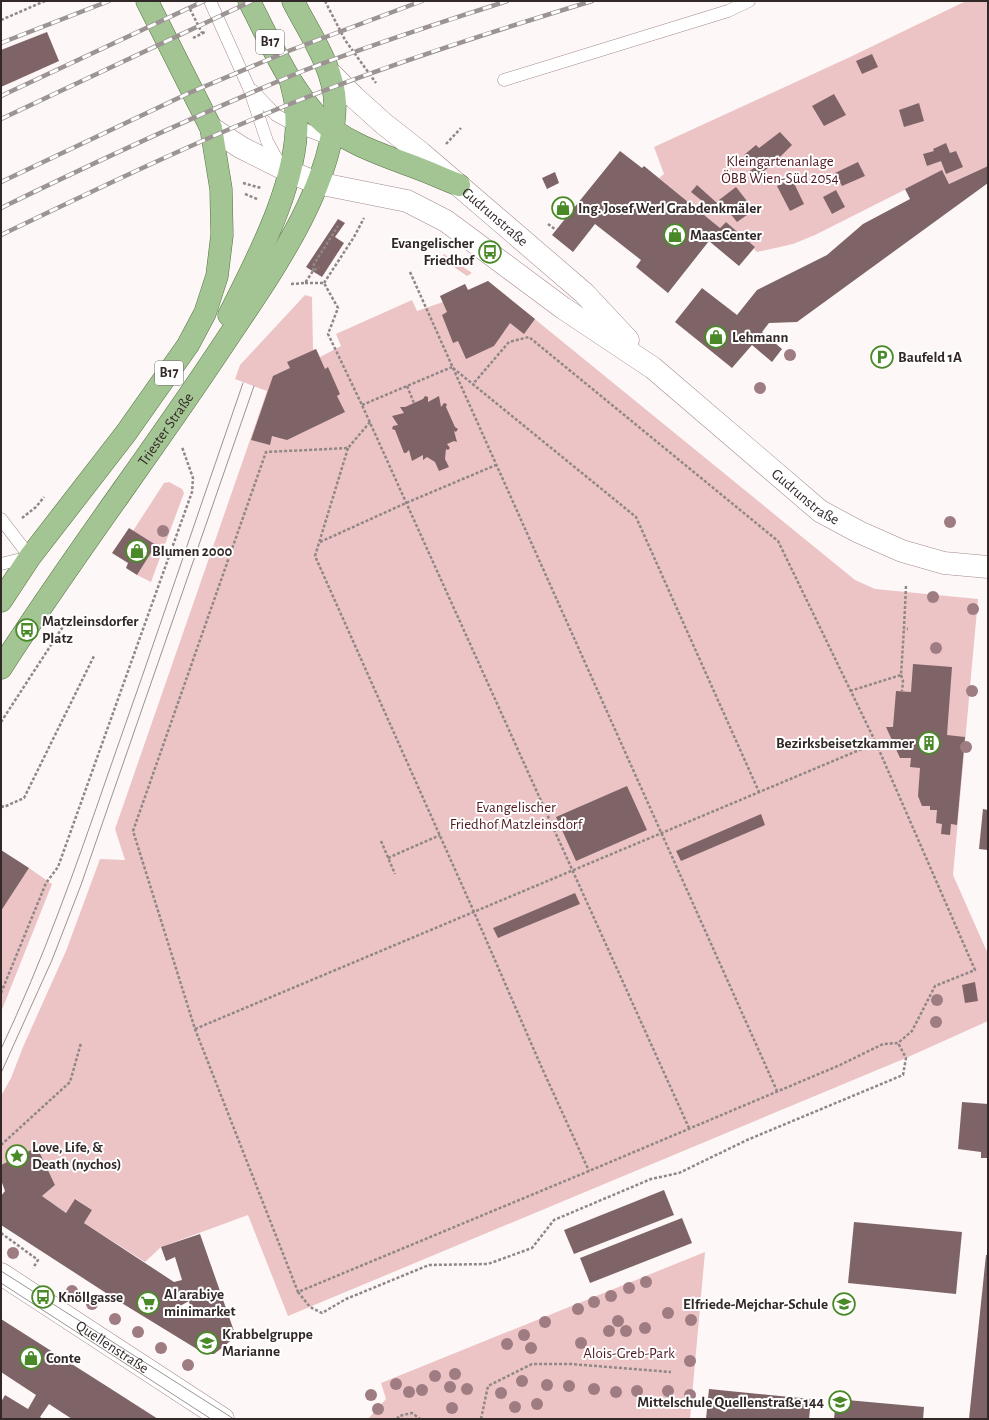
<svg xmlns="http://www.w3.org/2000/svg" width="989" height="1420" viewBox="0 0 989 1420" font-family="'Alegreya Sans',sans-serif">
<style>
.green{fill:#ecc4c6}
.building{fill:#7e6466;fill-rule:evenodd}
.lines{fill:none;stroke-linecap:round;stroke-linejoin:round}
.service-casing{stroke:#a4898a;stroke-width:13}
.tertiary-casing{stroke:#a4898a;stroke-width:23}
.secondary-casing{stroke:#a4898a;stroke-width:23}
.primary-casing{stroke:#54733f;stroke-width:23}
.path{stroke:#908787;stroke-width:2.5;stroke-dasharray:3 2;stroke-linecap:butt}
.service{stroke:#fff;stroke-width:12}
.tertiary{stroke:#fff;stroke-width:22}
.secondary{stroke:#fff;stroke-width:22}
.primary{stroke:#a3c493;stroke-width:22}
.tram{stroke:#9c9393;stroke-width:1}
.rail-casing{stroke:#9c9393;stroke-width:4.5}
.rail{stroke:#fff;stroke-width:3;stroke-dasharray:9;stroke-linecap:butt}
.tree{fill:#9e7c81}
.labels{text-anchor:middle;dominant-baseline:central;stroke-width:4;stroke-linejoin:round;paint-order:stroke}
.shield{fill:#fff;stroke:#706868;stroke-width:1}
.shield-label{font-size:14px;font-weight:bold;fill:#332828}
.park-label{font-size:15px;fill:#501821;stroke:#fff}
.poi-label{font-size:15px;font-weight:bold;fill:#332828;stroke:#fff;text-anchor:start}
.street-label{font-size:15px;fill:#332828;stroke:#fff}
</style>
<rect width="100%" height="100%" fill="#fdf7f7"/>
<!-- green -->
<g class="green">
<polygon points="966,1 988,1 988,166 949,184 942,171 815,235 793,244 757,252 754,249 755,247 726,222 720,228 659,178 664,174 654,147 850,57"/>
<polygon points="444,254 472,273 467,276 441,258"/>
<polygon points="488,281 855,580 875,589 978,599 953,875 988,954 988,1021 906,1058 288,1316 248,1215 161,1247 145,1262 84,1223 92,1210 76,1199 66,1213 42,1196 55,1185 37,1147 1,1165 1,1096 11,1078 23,1047 66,951 100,859 125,860 115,829 267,391 235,379 240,365 305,295 312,297 313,350 316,349 320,357 341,346 336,334 412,300 417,311 443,302 440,296 465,284 468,290"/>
<polygon points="169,482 182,489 184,493 151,582 137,575 156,545 133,531 164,483"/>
<polygon points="29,868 52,884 1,1012 1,911"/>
<polygon points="705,1252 690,1419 368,1419 386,1399 381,1383"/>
</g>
<!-- building -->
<g class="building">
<polygon points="47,32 59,61 1,87 1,50"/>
<polygon points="872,54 878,67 862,74 856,61"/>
<polygon points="834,94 846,115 824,126 812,106"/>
<polygon points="919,103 924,121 904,127 899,110"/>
<polygon points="780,132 792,145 772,165 753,179 748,172 754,168 744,155 756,145 759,148"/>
<polygon points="946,143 950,153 956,151 963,167 946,174 941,161 927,166 923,154 934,151 933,149"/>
<polygon points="620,151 642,168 644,166 720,228 726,222 755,247 739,266 709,241 668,293 636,267 641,260 595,224 573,252 552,235"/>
<polygon points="858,162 865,176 842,186 835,173"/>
<polygon points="988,166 988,183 797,322 769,323 762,332 782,349 772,362 752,345 732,368 675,322 702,288 737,315 757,290 827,255 863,224 910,199 905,189 942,170 949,184"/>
<polygon points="555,172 559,183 547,189 542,178"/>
<polygon points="792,179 804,204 790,211 777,186"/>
<polygon points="697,185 717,203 712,209 691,192"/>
<polygon points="736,187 754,210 737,222 719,200"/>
<polygon points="836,190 845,207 832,214 823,197"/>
<polygon points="338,219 345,223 335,237 344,243 322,277 306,267"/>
<polygon points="488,281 535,319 524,334 510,323 494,346 466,359 458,341 453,343 442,315 447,312 440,296 465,284 468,290"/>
<polygon points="316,349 325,369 328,367 340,394 337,396 345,412 287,440 272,436 270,445 251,440 273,376 290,368 287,362"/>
<polygon points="425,396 428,397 428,402 439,396 441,407 444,403 447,404 446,407 455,427 458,429 456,432 454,431 457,442 454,441 447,444 450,448 448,450 446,449 445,459 449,467 439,471 435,462 427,457 423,460 423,455 412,461 409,450 406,453 404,453 395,430 392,429 393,426 398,425 392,416 404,413 400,407 405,407 423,399"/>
<polygon points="129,528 156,545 137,575 126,568 128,563 112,553"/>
<polygon points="913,664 952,667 947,735 965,737 957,825 951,824 950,835 941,834 942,824 936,823 937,810 930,810 930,806 922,806 918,796 920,768 910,767 911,758 900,758 886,727 893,727 896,691 911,692"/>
<polygon points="627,786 647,830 576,861 556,817"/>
<polygon points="983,809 988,810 988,850 979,849"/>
<polygon points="761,814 765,825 681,861 676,851"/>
<polygon points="1,850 29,868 1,911"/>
<polygon points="575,893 580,904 498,938 493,928"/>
<polygon points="975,982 978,1001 965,1003 962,985"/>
<polygon points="962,1102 988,1104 988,1158 981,1158 981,1152 958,1149"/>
<path d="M37,1147L55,1185L42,1196L66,1213L75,1199L92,1210L84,1223L174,1282L182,1280L175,1257L166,1261L161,1247L200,1234L234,1331L233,1339L214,1354H205L120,1302L1,1225V1196L5,1191L1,1180V1165ZM189,1301L192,1315L180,1306Z"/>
<polygon points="664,1190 674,1215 574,1254 564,1230"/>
<polygon points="682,1218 692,1243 590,1283 580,1258"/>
<polygon points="854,1222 962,1232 956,1294 848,1283"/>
<polygon points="986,1255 988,1255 988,1419 969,1419"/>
<polygon points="1,1319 108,1387 158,1419 72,1419 49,1404 40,1417 43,1419 1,1419 1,1402 5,1395 28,1409 36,1395 1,1372"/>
<polygon points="709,1389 811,1399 809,1419 706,1419"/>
<polygon points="836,1399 924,1407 923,1419 834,1419"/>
</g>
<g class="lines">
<!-- service casing -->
<g class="service-casing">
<g id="service">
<polyline points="210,1 249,88 267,141 279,163"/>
<polyline points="504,80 728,11 749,1"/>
<polyline points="252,90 276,115 296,126 335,141"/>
<polyline points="1,519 30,557 1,564"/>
</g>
</g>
<!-- tertiary casing -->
<g class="tertiary-casing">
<g id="tertiary">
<path id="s1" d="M1,1274L223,1419"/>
</g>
</g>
<!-- secondary casing -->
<g class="secondary-casing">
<g id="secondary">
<path id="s2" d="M330,73L354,97L384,124L421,153L584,293L628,340"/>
<path id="s3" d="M211,128L242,148L290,172L317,183L407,201L446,221L563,308L653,368L820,511L859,532L902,551L944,563L988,567"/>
</g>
</g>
<!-- primary casing -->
<g class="primary-casing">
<g id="primary">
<path d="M249,1C270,41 287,83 317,116C341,142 385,156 417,168C431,173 445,180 459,185"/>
<path d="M229,315C258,258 302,175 296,110C296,101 293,92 291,83"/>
<polyline points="1,601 30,557 126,433 188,345 205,313 217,276 222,235 221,189 211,128 147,1"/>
<path id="s4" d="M1,668C70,560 148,458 219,351C264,283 335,188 335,104C334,67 309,33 293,1"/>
</g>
</g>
<!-- path -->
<g class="path">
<polyline points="325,1 345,40 376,83"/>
<polyline points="190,9 202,33"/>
<polyline points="1,20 45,1"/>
<polyline points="193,38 205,32"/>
<polyline points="446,144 461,128"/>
<polyline points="243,183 261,188"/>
<polyline points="245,194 257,199"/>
<polyline points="548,224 556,230"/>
<polyline points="313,271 314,264 338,226"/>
<polyline points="410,272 777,1091"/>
<polyline points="305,283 324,283 338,308 328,334 362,405 689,1128"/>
<polyline points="324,283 354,237 364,218"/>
<polyline points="291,284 305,283 313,271 319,267"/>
<polyline points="453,368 636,517 759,792"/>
<polyline points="407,386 414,403"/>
<polyline points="362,405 452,367"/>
<polyline points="370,422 348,448 266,452 133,831 195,1029 298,1292 589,1171 840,1065 883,1044 898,1043 912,1031 935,986 975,970 876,743 778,541 529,337 509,342 473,384"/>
<polyline points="348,448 315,556 474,912 541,1066 589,1171"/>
<polyline points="22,518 36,507 44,497"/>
<polyline points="320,542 406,503 496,465"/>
<polyline points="906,586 904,628 908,629"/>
<polyline points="901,675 903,681 902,691"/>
<polyline points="850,691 901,675 904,628"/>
<polyline points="1,722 64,625"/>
<polyline points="1,806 4,807 24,798 94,656"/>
<polyline points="381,841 395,874"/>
<polyline points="388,858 440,835"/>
<polyline points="1,993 46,883 58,867 192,492 193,478 182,447"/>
<polyline points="195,1029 876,743"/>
<polyline points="1,1145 70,1082 81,1043"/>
<polyline points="1,1233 38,1260 33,1268"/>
<polyline points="298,1292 310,1307 322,1313 346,1299 429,1265 488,1264 532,1248 554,1220 651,1179 679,1173 747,1140 903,1075 906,1058 898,1043"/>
<polyline points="397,1419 399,1416 412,1413 420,1419"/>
<polyline points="481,1419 488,1386 532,1364 571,1364 671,1372"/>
</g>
<!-- service -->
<use href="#service" class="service"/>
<!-- tertiary -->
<use href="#tertiary" class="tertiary"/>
<!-- secondary -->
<use href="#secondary" class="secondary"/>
<!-- primary -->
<use href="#primary" class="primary"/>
<!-- tram -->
<g class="tram">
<path d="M1,1049C43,960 76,867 108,774C154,644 198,513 243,383"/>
<polyline points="1,1073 52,960 81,885 254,386"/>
<polyline points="1,1271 234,1419"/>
<polyline points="1,1283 211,1419"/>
</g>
<!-- rail casing -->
<g class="rail-casing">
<g id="rail">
<polyline points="1,43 109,1"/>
<polyline points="1,96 204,1"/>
<polyline points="1,119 252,1"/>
<polyline points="1,182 189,93 291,50 422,1"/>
<path d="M1,208C99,160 197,115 298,73C366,46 437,24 507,1"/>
<path d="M1,235C103,186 205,137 310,96C402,60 497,30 592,1"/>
</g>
</g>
<!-- rail -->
<use href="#rail" class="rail"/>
</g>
<!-- trees -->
<g class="tree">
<circle cx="790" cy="355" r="6"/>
<circle cx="760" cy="388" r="6"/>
<circle cx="950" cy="522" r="6"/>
<circle cx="163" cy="531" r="6"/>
<circle cx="933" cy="597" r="6"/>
<circle cx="973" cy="609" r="6"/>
<circle cx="936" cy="648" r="6"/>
<circle cx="972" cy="691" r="6"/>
<circle cx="966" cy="747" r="6"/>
<circle cx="937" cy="1000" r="6"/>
<circle cx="936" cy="1022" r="6"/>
<circle cx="13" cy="1253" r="6"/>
<circle cx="646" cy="1282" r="6"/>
<circle cx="629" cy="1288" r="6"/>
<circle cx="72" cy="1291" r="6"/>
<circle cx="611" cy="1296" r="6"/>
<circle cx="594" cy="1302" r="6"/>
<circle cx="92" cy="1304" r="6"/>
<circle cx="578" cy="1309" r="6"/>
<circle cx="668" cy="1313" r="6"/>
<circle cx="115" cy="1319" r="6"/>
<circle cx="691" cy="1320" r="6"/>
<circle cx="618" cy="1321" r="6"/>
<circle cx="545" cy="1322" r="6"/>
<circle cx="645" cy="1328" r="6"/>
<circle cx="609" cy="1331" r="6"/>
<circle cx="626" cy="1331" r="6"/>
<circle cx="138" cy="1332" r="6"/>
<circle cx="524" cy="1335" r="6"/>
<circle cx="581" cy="1343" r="6"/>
<circle cx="507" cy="1344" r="6"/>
<circle cx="161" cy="1348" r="6"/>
<circle cx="531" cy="1348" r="6"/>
<circle cx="690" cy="1361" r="6"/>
<circle cx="188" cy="1365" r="6"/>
<circle cx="455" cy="1374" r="6"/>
<circle cx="435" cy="1376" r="6"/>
<circle cx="522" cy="1381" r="6"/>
<circle cx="396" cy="1384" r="6"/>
<circle cx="547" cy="1385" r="6"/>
<circle cx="569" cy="1386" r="6"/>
<circle cx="450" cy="1387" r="6"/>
<circle cx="467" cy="1389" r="6"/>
<circle cx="594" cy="1389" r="6"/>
<circle cx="422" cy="1390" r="6"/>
<circle cx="637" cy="1391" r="6"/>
<circle cx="668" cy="1391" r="6"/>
<circle cx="409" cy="1392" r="6"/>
<circle cx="616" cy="1392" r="6"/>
<circle cx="501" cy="1393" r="6"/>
<circle cx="371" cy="1395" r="6"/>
<circle cx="690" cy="1395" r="6"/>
<circle cx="537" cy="1404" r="6"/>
<circle cx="515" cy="1407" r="6"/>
<circle cx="452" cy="1408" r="6"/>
<circle cx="378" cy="1409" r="6"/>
</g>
<!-- icons -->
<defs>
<g id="shop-ring" transform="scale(1.15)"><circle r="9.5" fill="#fff" stroke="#4a8928" stroke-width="1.5"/><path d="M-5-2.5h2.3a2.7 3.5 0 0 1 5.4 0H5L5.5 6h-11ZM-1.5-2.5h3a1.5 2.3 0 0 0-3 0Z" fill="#4a8928"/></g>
<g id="bus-ring" transform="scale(1.15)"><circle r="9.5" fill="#fff" stroke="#4a8928" stroke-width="1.5"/><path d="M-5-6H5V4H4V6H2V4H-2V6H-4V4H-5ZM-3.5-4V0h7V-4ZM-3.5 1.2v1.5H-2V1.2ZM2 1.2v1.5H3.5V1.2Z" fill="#4a8928"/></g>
<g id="parking-ring" transform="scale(1.15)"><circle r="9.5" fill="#fff" stroke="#4a8928" stroke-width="1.5"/><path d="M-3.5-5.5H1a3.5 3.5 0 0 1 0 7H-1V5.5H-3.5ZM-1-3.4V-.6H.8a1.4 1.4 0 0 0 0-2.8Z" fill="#4a8928"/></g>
<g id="building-ring" transform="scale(1.15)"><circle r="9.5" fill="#fff" stroke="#4a8928" stroke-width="1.5"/><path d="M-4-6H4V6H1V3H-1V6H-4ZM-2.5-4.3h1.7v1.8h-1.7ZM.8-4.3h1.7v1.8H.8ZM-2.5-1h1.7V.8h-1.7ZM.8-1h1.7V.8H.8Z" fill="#4a8928"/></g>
<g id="sight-ring" transform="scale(1.15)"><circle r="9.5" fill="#fff" stroke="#4a8928" stroke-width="1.5"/><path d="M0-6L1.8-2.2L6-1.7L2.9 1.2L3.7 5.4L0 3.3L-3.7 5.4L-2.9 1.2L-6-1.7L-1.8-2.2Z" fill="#4a8928"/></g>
<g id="supermarket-ring" transform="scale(1.15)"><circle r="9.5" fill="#fff" stroke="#4a8928" stroke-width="1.5"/><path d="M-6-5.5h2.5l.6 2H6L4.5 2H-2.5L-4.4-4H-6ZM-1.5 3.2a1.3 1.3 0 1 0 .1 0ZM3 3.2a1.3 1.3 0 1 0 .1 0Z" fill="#4a8928"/></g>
<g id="school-ring" transform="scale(1.15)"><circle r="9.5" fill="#fff" stroke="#4a8928" stroke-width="1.5"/><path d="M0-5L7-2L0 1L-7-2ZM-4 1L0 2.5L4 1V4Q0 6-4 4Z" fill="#4a8928"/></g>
</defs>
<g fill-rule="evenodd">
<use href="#shop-ring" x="563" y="208"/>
<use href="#shop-ring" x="675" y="235"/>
<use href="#bus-ring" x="490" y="252"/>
<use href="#shop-ring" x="716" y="337"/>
<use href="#parking-ring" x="882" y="357"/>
<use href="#shop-ring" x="137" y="551"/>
<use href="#bus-ring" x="27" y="630"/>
<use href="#building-ring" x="929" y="743"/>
<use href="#sight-ring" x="17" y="1156"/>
<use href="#bus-ring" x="43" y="1297"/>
<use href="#supermarket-ring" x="148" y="1303"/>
<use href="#school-ring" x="844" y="1304"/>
<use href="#school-ring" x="207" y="1343"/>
<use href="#shop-ring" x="31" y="1358"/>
<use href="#school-ring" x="840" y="1402"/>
</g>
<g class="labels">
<!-- shield labels -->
<g class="shield">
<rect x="256" y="30" width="28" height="24" rx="3"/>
<rect x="155" y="361" width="28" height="24" rx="3"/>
</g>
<g class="shield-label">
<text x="270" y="42">B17</text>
<text x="169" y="373">B17</text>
</g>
<!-- park labels -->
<g class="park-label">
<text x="780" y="161">Kleingartenanlage<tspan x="780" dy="17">ÖBB Wien-Süd 2054</tspan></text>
<text x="516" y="807">Evangelischer<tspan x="516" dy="17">Friedhof Matzleinsdorf</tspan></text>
<text x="629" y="1353">Alois-Greb-Park</text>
</g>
<!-- poi labels -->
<g class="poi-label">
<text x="578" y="208">Ing. Josef Werl Grabdenkmäler</text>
<text x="690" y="235">MaasCenter</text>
<text x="474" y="243" text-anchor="end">Evangelischer<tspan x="474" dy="17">Friedhof</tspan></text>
<text x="732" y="337">Lehmann</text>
<text x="898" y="357">Baufeld 1A</text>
<text x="152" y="551">Blumen 2000</text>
<text x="42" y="621">Matzleinsdorfer<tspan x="42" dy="17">Platz</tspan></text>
<text x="914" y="743" text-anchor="end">Bezirksbeisetzkammer</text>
<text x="32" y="1147">Love, Life, &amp;<tspan x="32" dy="17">Death (nychos)</tspan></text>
<text x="164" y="1294">Al arabiye<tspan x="164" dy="17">minimarket</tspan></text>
<text x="58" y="1297">Knöllgasse</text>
<text x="828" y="1304" text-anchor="end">Elfriede-Mejchar-Schule</text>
<text x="222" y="1334">Krabbelgruppe<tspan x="222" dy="17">Marianne</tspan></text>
<text x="46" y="1358">Conte</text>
<text x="824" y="1402" text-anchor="end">Mittelschule Quellenstraße 144</text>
</g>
<!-- street labels -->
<g class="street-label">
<text stroke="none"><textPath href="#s2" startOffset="219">Gudrunstraße</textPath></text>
<text stroke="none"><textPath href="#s4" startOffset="290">Triester Straße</textPath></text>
<text stroke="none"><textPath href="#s3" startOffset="709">Gudrunstraße</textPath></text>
<text stroke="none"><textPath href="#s1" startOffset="133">Quellenstraße</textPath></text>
</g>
</g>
<!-- border -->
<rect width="989" height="1420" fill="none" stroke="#332828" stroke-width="4"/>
</svg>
